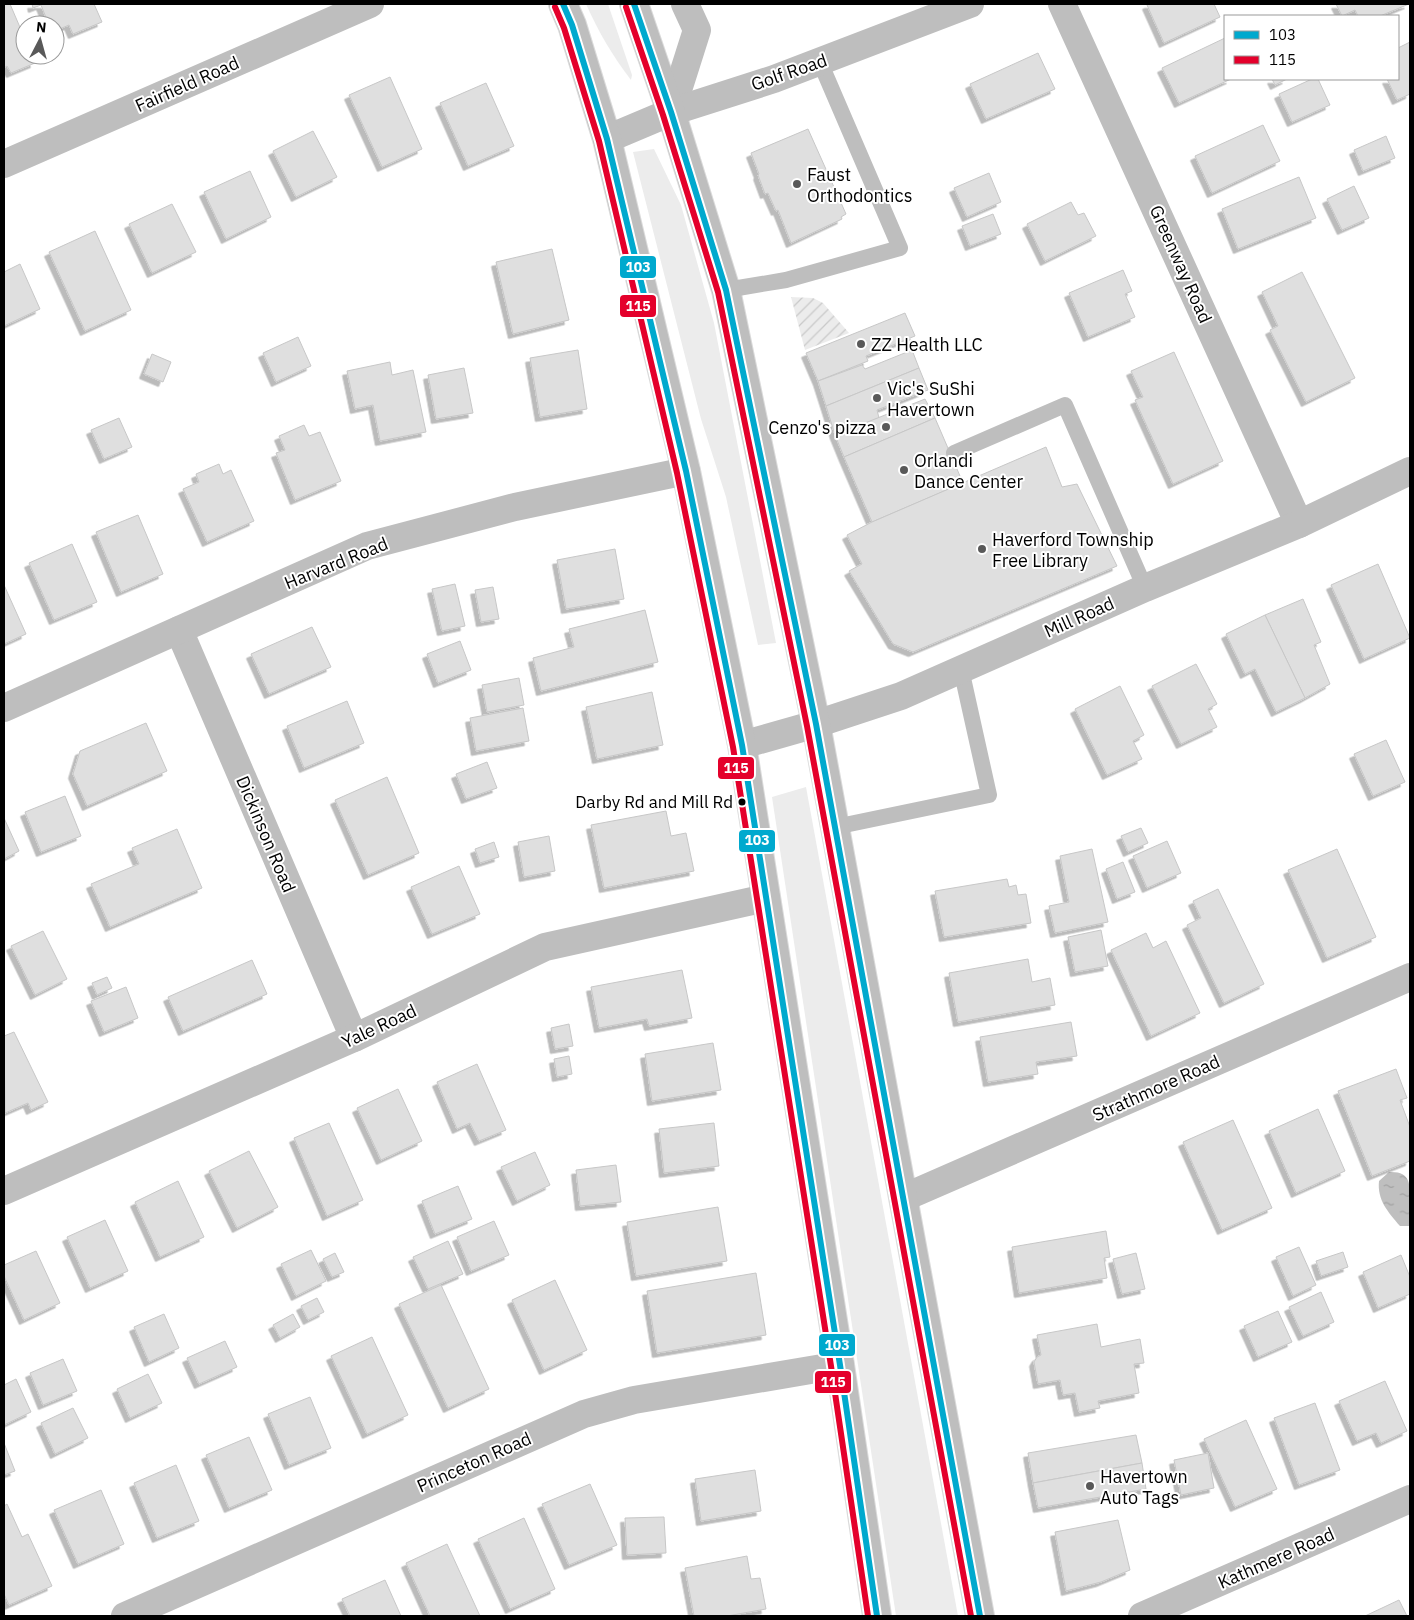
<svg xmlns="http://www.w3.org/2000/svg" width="1414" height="1620" viewBox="0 0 1414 1620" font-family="'IBM Plex Sans',sans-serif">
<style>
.grass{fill:#ececec}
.garden{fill:url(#garden-furrows)}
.water{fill:url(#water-ripples)}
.building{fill:#dfdfdf;stroke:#c7c7c7;filter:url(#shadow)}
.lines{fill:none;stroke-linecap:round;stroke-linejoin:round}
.primary-casing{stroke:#dbdbdb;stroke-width:30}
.lane{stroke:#bebebe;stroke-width:16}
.street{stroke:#bebebe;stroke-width:28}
.primary{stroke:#bebebe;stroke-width:28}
.bus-1-casing{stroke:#fff;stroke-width:10}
.bus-2-casing{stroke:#fff;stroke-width:10}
.bus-1{stroke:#00a9ce;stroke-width:6}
.bus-2{stroke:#e4002b;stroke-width:6}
.poi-dot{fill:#595959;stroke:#fff;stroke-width:2}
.bus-dot{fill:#000;stroke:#fff;stroke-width:2}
.labels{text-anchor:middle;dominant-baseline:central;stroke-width:4;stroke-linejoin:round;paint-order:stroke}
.bus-label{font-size:17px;fill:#000;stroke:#fff;text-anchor:end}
.street-label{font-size:18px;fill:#000;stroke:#fff}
.poi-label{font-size:18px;fill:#000;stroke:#fff;text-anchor:start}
.line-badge{stroke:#fff;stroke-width:2}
.badge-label{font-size:14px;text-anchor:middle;font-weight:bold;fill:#fff}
</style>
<defs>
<pattern id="garden-furrows" width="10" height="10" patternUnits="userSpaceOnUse" patternTransform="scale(1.25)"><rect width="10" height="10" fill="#ececec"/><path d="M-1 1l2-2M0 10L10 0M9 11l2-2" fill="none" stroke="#c9c9c9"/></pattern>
<pattern id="water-ripples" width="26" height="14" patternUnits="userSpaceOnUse" patternTransform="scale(1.25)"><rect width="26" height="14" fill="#bfbfbf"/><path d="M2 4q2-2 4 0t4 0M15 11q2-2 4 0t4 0" fill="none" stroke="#a2a2a2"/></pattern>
<filter id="shadow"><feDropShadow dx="-4.5" dy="4.5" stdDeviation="0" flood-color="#0004"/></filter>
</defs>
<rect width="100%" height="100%" fill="#fff"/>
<!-- grass -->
<g class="grass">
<path d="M586,4H608L632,75L631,80C612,55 599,33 586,4Z"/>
<polygon points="654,149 681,205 714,323 776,643 758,645 726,497 701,419 633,152"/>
<polygon points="806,787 958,1616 896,1616 772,797"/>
</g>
<!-- garden -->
<polygon class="garden" points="791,297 813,298 823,303 849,333 805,350"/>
<!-- water -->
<path class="water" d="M1389,1172C1411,1171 1410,1184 1410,1202C1410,1210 1410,1218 1410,1226H1400C1388,1212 1377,1200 1379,1181Z"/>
<!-- building -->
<g class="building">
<polygon points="4,4 10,4 25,39 25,55 32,55 35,63 11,73 7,66 4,68"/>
<polygon points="32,4 94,4 102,22 73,34 69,25 55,31 55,25 49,25 41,5 33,8"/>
<polygon points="1149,4 1214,4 1220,17 1164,43 1147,5"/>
<polygon points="1336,4 1409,4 1380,16 1358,16 1355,10 1342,16"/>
<polygon points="1225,38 1225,79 1231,79 1179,103 1162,68"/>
<polygon points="1410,42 1410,94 1397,100 1387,79 1398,79 1398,48"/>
<polygon points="1038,53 1055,89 986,119 970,84"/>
<polygon points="390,77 422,149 382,167 349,95"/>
<polygon points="1272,79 1287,79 1275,85"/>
<polygon points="1312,79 1318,79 1330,105 1292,122 1279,94"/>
<polygon points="486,83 514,146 468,166 440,103"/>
<polygon points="1263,125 1280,161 1212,193 1195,156"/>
<polygon points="808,129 846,214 841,217 842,219 791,243 778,210 776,211 768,193 765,194 758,175 759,174 751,153"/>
<polygon points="313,131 337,177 296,197 273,151"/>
<polygon points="1386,136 1395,158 1363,171 1354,150"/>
<polygon points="250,171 271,217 226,239 204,192"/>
<polygon points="989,173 1001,202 967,217 954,188"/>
<polygon points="1299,177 1316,218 1238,249 1222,209"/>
<polygon points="1354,186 1369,218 1342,230 1327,199"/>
<polygon points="1071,202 1078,215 1084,213 1096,236 1045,261 1027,224"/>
<polygon points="172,204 196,252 152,273 129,224"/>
<polygon points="993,214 1001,234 970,246 962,226"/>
<polygon points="95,231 131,310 85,331 49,252"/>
<polygon points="552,249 569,320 513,334 496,262"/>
<polygon points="20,264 40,309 4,326 4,272"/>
<polygon points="1123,270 1132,291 1125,294 1135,317 1088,337 1069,293"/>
<polygon points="1302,272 1355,378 1306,402 1270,330 1278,326 1262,292"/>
<polygon points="905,313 915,336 866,356 868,361 818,381 806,353"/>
<polygon points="298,337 311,366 276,382 263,353"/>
<polygon points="578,350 587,409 540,417 530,358"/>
<polygon points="912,350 919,368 826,406 818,381 862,365 865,369"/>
<polygon points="1174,352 1223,461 1173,484 1135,400 1143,397 1131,371"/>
<polygon points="152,354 171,362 163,382 144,374"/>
<polygon points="390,362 392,375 413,370 426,432 380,441 373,405 355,409 347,371"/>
<polygon points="464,368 473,413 436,419 428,375"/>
<polygon points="919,368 928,390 877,410 879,418 835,435 826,406"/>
<polygon points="925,399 935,418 844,457 835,435"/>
<polygon points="119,418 132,447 104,459 91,430"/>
<polygon points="935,418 963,483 872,522 844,457"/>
<polygon points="304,425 309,436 320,432 341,481 295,500 276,453 285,450 279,436"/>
<polygon points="1046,447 1062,487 1077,484 1117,566 913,652 893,644 849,571 862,564 847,535 872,522"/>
<polygon points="219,464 223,474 231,470 254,521 207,542 183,489 199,482 196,474"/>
<polygon points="138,515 163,574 121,592 96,532"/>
<polygon points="72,544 97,602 54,620 29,563"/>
<polygon points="615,549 624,599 566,609 557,560"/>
<polygon points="1378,564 1410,638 1364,659 1331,585"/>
<polygon points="455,584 465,626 442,631 432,589"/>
<polygon points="4,585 26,634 4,644"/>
<polygon points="493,587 499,619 481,622 475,590"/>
<polygon points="1303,599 1321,642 1314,645 1330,684 1305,698 1265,615"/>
<polygon points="645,610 658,662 541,691 533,658 574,647 569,629"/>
<polygon points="1265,615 1305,698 1276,712 1255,669 1245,674 1226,634"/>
<polygon points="312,627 331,667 269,694 251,654"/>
<polygon points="460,641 471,670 438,683 427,654"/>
<polygon points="1196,664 1217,704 1208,709 1217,727 1181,744 1152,686"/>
<polygon points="519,678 524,705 487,712 482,685"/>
<polygon points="1120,686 1144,735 1133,741 1142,759 1107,775 1075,709"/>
<polygon points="652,692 663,745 597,759 586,707"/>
<polygon points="347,701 364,743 304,768 287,726"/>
<polygon points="523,708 529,741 476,751 470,718"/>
<polygon points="146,723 167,771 87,806 73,774 80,751"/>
<polygon points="1386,740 1405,782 1373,796 1354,754"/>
<polygon points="487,762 497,788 466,799 456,774"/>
<polygon points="387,777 419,853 368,875 335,800"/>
<polygon points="65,796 81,836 41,852 25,812"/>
<polygon points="666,811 671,836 686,833 694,871 604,888 591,825"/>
<polygon points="4,818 19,851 4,859"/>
<polygon points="1141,828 1148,843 1128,852 1121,836"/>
<polygon points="177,829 202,888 110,927 91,884 139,864 132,848"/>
<polygon points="549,836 555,871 524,877 518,842"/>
<polygon points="1167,841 1181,873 1147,888 1133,856"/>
<polygon points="494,842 499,857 480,863 475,849"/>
<polygon points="1092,849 1108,922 1055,933 1049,906 1069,902 1060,856"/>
<polygon points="1337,849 1376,937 1327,958 1288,870"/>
<polygon points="1123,862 1135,892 1117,899 1106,869"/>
<polygon points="459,866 480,914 432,934 411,887"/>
<polygon points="1007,879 1009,887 1016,885 1018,895 1026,894 1031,923 944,937 935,891"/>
<polygon points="1218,889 1264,984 1224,1003 1187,925 1201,918 1193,901"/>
<polygon points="1101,930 1108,966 1075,972 1068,937"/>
<polygon points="43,931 67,979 35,995 11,946"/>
<polygon points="1146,933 1153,948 1166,941 1200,1013 1151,1036 1111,950"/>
<polygon points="1028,959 1032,982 1050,978 1055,1005 958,1022 949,973"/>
<polygon points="252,960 267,994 183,1031 168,997"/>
<polygon points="682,970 692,1018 649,1026 647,1019 599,1028 591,987"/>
<polygon points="107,977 112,988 97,995 92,983"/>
<polygon points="126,987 138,1018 104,1032 91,1001"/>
<polygon points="1071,1022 1077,1056 1036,1062 1038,1074 988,1082 980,1037"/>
<polygon points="569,1024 573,1046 555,1049 551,1028"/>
<polygon points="14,1032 48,1102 31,1110 28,1103 5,1113 4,1036"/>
<polygon points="713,1043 721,1090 652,1101 645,1054"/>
<polygon points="569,1056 572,1074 557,1077 554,1059"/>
<polygon points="477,1064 506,1130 479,1141 470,1123 457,1129 437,1082"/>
<polygon points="1396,1069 1407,1098 1400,1100 1410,1127 1410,1161 1372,1176 1338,1091"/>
<polygon points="398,1089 422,1141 381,1160 357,1108"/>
<polygon points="1318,1109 1345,1171 1296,1193 1269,1131"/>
<polygon points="1233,1120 1272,1208 1222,1230 1183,1142"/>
<polygon points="329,1123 363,1200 327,1216 294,1138"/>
<polygon points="714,1123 719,1166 664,1173 659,1129"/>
<polygon points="249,1151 278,1207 237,1228 209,1171"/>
<polygon points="535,1152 550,1185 517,1201 501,1167"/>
<polygon points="616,1165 621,1202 580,1206 576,1170"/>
<polygon points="178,1181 204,1237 160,1257 135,1202"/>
<polygon points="458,1186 472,1219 435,1234 422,1201"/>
<polygon points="718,1207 727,1261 636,1276 627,1222"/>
<polygon points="105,1220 128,1271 90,1288 67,1237"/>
<polygon points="494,1221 509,1255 471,1271 457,1237"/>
<polygon points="1106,1231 1110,1257 1104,1258 1107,1278 1019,1293 1012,1247"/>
<polygon points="448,1241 463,1274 428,1289 413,1257"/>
<polygon points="1299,1247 1316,1285 1293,1296 1276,1257"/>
<polygon points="311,1250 326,1281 296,1296 281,1264"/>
<polygon points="36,1251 60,1303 24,1320 4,1276 4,1265"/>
<polygon points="1343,1252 1348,1267 1321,1276 1316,1261"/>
<polygon points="335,1253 344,1272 332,1277 323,1259"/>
<polygon points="1136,1253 1145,1289 1122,1294 1113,1259"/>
<polygon points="1401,1255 1410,1277 1410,1294 1378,1308 1363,1272"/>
<polygon points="756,1273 766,1335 657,1353 647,1291"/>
<polygon points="555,1280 587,1350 544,1370 512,1300"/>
<polygon points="441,1285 489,1389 448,1408 399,1304"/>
<polygon points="1321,1292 1334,1322 1303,1336 1289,1307"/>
<polygon points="317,1298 324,1312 308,1320 301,1306"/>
<polygon points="1278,1311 1292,1342 1258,1357 1244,1326"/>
<polygon points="164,1314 179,1348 149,1362 134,1327"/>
<polygon points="293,1314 300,1327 280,1338 273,1325"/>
<polygon points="1097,1324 1101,1347 1140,1339 1144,1363 1134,1364 1139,1393 1098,1401 1100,1408 1079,1412 1075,1393 1063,1395 1060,1380 1038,1384 1034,1362 1037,1357 1041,1355 1037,1335"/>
<polygon points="372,1337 408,1415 367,1434 331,1356"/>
<polygon points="225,1341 237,1367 199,1384 187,1358"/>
<polygon points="63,1359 77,1391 43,1405 30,1373"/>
<polygon points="148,1374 162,1403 130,1418 117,1389"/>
<polygon points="16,1379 31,1412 4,1425 4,1385"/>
<polygon points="1385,1381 1407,1431 1381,1443 1376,1433 1357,1441 1339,1401"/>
<polygon points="310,1397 331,1448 289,1465 268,1414"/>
<polygon points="1315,1403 1340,1470 1299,1485 1274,1418"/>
<polygon points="73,1408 88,1438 55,1454 41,1423"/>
<polygon points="1246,1420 1277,1489 1235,1507 1204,1439"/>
<polygon points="1136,1435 1142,1463 1033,1483 1028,1453"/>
<polygon points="249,1437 272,1490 229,1508 206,1455"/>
<polygon points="4,1443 15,1471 4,1475"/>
<polygon points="1208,1453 1214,1488 1181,1495 1174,1460"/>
<polygon points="1142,1463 1146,1489 1038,1508 1033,1483"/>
<polygon points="176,1465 199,1521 157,1538 134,1483"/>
<polygon points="755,1470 761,1511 701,1521 695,1479"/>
<polygon points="590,1484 617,1545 569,1565 542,1504"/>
<polygon points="101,1490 124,1544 78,1564 54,1510"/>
<polygon points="7,1504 22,1537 28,1534 52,1586 9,1605 4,1594 4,1506"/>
<polygon points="664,1517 666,1553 627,1555 625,1518"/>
<polygon points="524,1518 555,1589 510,1609 478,1539"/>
<polygon points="1118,1520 1130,1570 1101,1582 1066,1591 1055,1532"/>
<polygon points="447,1544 480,1616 430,1616 406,1563"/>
<polygon points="747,1556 751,1579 760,1578 766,1609 727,1616 694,1616 685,1568"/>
<polygon points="385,1580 401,1616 350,1616 342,1599"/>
<polygon points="1399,1600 1407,1616 1365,1616"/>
</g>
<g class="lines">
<!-- primary casing -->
<g class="primary-casing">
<g id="primary">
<polyline points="563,4 572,25 607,139 686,471 742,745 840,1365 877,1616"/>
<polyline points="634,4 671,112 726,290 816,724 980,1616"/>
</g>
</g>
<!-- lane -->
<g class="lane">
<polyline points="726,290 786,280 900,248 820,62"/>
<polyline points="954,453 1065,405 1145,588"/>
<polyline points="835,827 989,795 961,669"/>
</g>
<!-- street -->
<g class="street">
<polyline points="1062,4 1299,524"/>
<polyline points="671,112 697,30 685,4"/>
<polyline points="607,139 671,112 774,79 970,4"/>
<polyline points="4,164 370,4"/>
<polyline points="179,630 354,1038"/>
<polyline points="4,708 367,546 515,507 686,471"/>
<polyline points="742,745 816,724 901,696 1145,588 1299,524 1410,471"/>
<polyline points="4,1191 354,1038 545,947 766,898"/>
<polyline points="903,1198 1410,977"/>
<polyline points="125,1616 584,1414 634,1400 840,1365"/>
<polyline points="1142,1616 1410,1499"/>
</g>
<!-- primary -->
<use href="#primary" class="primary"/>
<!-- bus-1 casing -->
<g class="bus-1-casing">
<g id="bus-1">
<polyline points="563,4 572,25 607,139 686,471 742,745 840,1365 877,1616"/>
<polyline points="634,4 671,112 726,290 816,724 980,1616"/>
</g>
</g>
<!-- bus-2 casing -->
<g class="bus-2-casing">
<g id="bus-2">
<polyline points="555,7 564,28 599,141 677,473 733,747 831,1366 868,1616"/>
<polyline points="626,7 663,115 718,292 807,726 971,1616"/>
</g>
</g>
<!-- bus-1 -->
<use href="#bus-1" class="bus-1"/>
<!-- bus-2 -->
<use href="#bus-2" class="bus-2"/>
</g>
<!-- markers -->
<g class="poi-dot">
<circle cx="797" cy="184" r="5"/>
<circle cx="861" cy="344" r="5"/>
<circle cx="877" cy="398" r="5"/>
<circle cx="886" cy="427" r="5"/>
<circle cx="904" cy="470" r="5"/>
<circle cx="982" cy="549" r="5"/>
<circle cx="1090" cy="1486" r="5"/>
</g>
<circle class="bus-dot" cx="742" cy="802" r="4.5"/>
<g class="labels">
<!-- bus labels -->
<g class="bus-label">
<text x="733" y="802">Darby Rd and Mill Rd</text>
</g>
<!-- street labels -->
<g class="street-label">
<text transform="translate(789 72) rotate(-19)">Golf Road</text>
<text transform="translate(187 84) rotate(-24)">Fairfield Road</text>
<text transform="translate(1181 264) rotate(66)">Greenway Road</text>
<text transform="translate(336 563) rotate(-22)">Harvard Road</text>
<text transform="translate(1079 617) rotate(-24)">Mill Road</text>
<text transform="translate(266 834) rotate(67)">Dickinson Road</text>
<text transform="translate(379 1026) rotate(-25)">Yale Road</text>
<text transform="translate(1156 1088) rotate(-24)">Strathmore Road</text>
<text transform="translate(474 1462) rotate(-24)">Princeton Road</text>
<text transform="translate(1276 1558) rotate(-24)">Kathmere Road</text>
</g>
<!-- poi labels -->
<g class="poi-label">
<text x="807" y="174">Faust<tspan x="807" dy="21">Orthodontics</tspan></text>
<text x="871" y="344">ZZ Health LLC</text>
<text x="887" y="388">Vic's SuShi<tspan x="887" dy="21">Havertown</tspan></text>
<text x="876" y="427" text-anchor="end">Cenzo's pizza</text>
<text x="914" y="460">Orlandi<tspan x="914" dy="21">Dance Center</tspan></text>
<text x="992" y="539">Haverford Township<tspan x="992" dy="21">Free Library</tspan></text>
<text x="1100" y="1476">Havertown<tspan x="1100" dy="21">Auto Tags</tspan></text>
</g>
</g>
<g class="line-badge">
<rect x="619" y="255" width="38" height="24" rx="5" fill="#00a9ce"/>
<rect x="619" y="294" width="38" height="24" rx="5" fill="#e4002b"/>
<rect x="717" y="756" width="38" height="24" rx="5" fill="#e4002b"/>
<rect x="738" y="829" width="38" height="24" rx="5" fill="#00a9ce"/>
<rect x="818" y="1333" width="38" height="24" rx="5" fill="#00a9ce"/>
<rect x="814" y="1370" width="38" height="24" rx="5" fill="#e4002b"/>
</g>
<g class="badge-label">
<text x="638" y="272">103</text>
<text x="638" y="311">115</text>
<text x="736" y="773">115</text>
<text x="757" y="845">103</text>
<text x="837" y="1350">103</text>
<text x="833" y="1387">115</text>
</g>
<!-- border -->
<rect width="1414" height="1620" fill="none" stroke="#000000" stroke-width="10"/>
<!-- legend -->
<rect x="1224" y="15" width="175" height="65" fill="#ffffff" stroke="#999999"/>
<rect x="1234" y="31" width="25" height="8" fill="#00a9ce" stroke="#999999"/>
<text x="1269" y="40" font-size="15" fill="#000000">103</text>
<rect x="1234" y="56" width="25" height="8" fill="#e4002b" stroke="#999999"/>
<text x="1269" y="65" font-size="15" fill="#000000">115</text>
<!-- north arrow -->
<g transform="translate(40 40) rotate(6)"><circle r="24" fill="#ffffff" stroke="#999999"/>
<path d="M0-4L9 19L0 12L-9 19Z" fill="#595959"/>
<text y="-8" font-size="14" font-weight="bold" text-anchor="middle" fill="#000000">N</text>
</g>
</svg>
